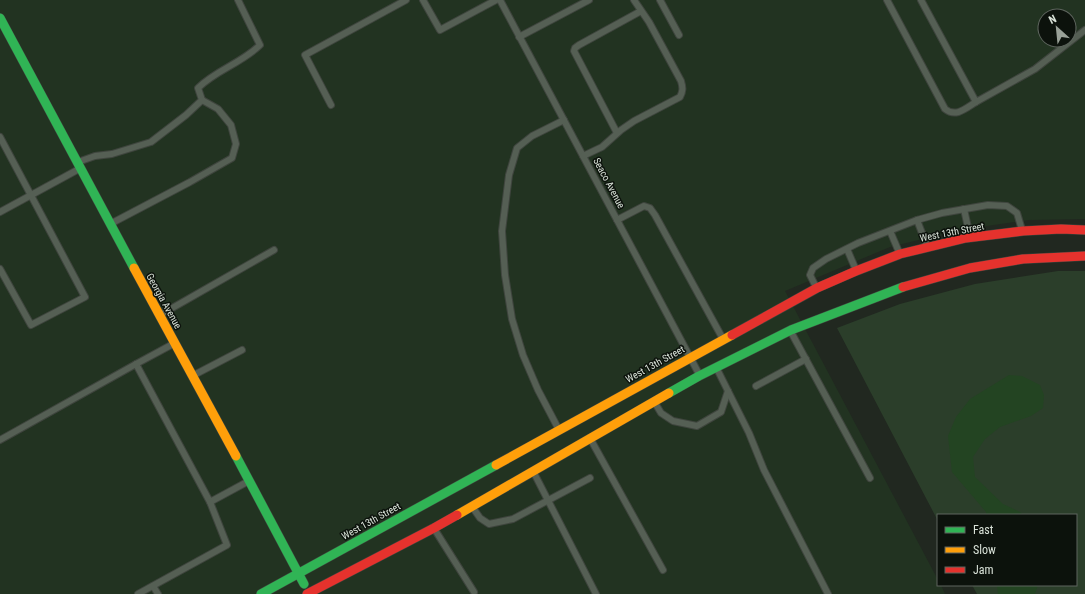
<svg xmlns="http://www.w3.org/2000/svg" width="1085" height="594" viewBox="0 0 1085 594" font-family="'Roboto Condensed',sans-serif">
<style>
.built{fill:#223321;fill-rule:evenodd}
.green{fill:#2b3e2a}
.water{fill:#234422}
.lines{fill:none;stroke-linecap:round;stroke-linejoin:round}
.lane-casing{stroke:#3f453e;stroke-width:8}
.fast-casing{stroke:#3f453e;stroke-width:10}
.slow-casing{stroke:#3f453e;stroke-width:10}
.jam-casing{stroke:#3f453e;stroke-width:10}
.lane{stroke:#555f54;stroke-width:6}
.fast{stroke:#30b455;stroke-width:9}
.slow{stroke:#ff9f0a;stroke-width:9}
.jam{stroke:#e5322d;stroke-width:9}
.labels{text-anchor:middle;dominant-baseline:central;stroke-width:3;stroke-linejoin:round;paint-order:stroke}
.street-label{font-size:10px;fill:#d9e2d8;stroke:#0c120c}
</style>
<rect width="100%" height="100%" fill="#212820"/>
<!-- built -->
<path class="built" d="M0,0H1085V219L1029,220L959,230L890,247L785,291L938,580V585H941L945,594H0ZM1045,16H1069V40H1045Z"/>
<!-- green -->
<polygon class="green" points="1058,271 1085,271 1085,594 977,594 972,585 1076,585 1076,515 938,515 938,521 837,328 900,304 975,284"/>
<!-- water -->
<g class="water">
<polygon points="1009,375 1022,376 1040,385 1044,395 1043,408 1031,416 1000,427 985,439 973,457 975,477 1003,504 1020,512 1023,515 986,515 986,512 952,472 948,436 956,417 970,399"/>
<polygon points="997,585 1038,585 1035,594 998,594"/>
</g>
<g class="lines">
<!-- lane casing -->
<g class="lane-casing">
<g id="lane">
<polyline points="423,0 440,30 496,0"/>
<polyline points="500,0 699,374"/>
<polyline points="660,0 679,35"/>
<path d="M887,0L945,109C956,118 966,108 976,102"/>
<polyline points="921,0 976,102 1035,69 1085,30"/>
<polyline points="519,37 589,0"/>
<polyline points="331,105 305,55 406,0"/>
<polyline points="617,133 574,51 575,48 579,45 641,11"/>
<polyline points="0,137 85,297 31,325 0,269"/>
<path d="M583,156L602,147L621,130L634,121L680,97C683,91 683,88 681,81L649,22L634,0"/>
<path d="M78,162L95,156L112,154L151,142L186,115L202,100L198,88C216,70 242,63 260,45L238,0"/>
<polyline points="964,209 970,237"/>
<polyline points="0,212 79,169"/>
<polyline points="617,220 644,206 650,208 655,215 723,339"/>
<polyline points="917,220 927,246"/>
<polyline points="112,223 190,182 232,158 236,144 231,125 218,109 202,100"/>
<polyline points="890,231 899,252"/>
<polyline points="847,249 856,270"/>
<polyline points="816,287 810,275 813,268 826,259 858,243 917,220 942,213 988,205 1007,206 1017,213 1022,230"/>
<polyline points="160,315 274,250"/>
<polyline points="791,332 870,478"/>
<polyline points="136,364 210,502 247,482"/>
<polyline points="717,369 749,433 764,470 828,594"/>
<polyline points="194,375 242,350"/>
<polyline points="756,386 806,359"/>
<polyline points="655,403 661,413 673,421 697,426 721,412 728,391"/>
<polyline points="558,428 538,390 523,355 512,319 505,275 502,231 509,175 517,148 532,136 564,120"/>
<polyline points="0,440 136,364 173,344"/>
<polyline points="591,440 663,570"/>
<polyline points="534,473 596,594"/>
<polyline points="473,508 480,518 489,524 513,519 590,478"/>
<polyline points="435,530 474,592"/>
<polyline points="153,586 158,594"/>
<polyline points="138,594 227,545 210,502"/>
</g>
</g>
<!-- fast casing -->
<g class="fast-casing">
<g id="fast">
<polyline points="0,18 134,268"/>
<polyline points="669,393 699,376 791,330 903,287"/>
<polyline points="236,456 304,584"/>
<polyline points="261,594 496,465"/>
</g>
</g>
<!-- slow casing -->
<g class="slow-casing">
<g id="slow">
<polyline points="134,268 236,456"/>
<polyline points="496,465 732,335"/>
<polyline points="457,515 669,393"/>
</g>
</g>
<!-- jam casing -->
<g class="jam-casing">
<g id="jam">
<polyline points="903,287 970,268 1023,259 1085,256"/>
<polyline points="732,335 817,288 856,271 900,254 966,238 1023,231 1061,229 1085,230"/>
<polyline points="307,594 434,528 457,515"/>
</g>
</g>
<!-- lane -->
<use href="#lane" class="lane"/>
<!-- fast -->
<use href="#fast" class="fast"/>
<!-- slow -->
<use href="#slow" class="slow"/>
<!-- jam -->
<use href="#jam" class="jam"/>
</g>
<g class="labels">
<!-- street labels -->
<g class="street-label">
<text transform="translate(609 183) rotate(62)">Seaco Avenue</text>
<text transform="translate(952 232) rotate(-11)">West 13th Street</text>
<text transform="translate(164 301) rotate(61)">Georgia Avenue</text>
<text transform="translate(655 364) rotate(-29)">West 13th Street</text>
<text transform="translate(371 521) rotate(-29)">West 13th Street</text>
</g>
</g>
<!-- legend -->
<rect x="937" y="514" width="140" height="72" fill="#0c120c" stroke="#5e655e"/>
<rect x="945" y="527" width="20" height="6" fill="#30b455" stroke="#5e655e"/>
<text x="973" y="534" font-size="12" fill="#d9e2d8">Fast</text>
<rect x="945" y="547" width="20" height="6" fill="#ff9f0a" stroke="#5e655e"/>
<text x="973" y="554" font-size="12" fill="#d9e2d8">Slow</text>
<rect x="945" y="567" width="20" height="6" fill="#e5322d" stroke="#5e655e"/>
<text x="973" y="574" font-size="12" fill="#d9e2d8">Jam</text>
<!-- north arrow -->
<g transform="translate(1057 28) rotate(333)"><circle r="19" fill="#0c120c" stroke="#5e655e"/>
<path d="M0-3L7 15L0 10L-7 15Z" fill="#99a198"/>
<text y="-6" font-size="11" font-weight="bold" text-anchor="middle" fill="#d9e2d8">N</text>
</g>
</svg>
